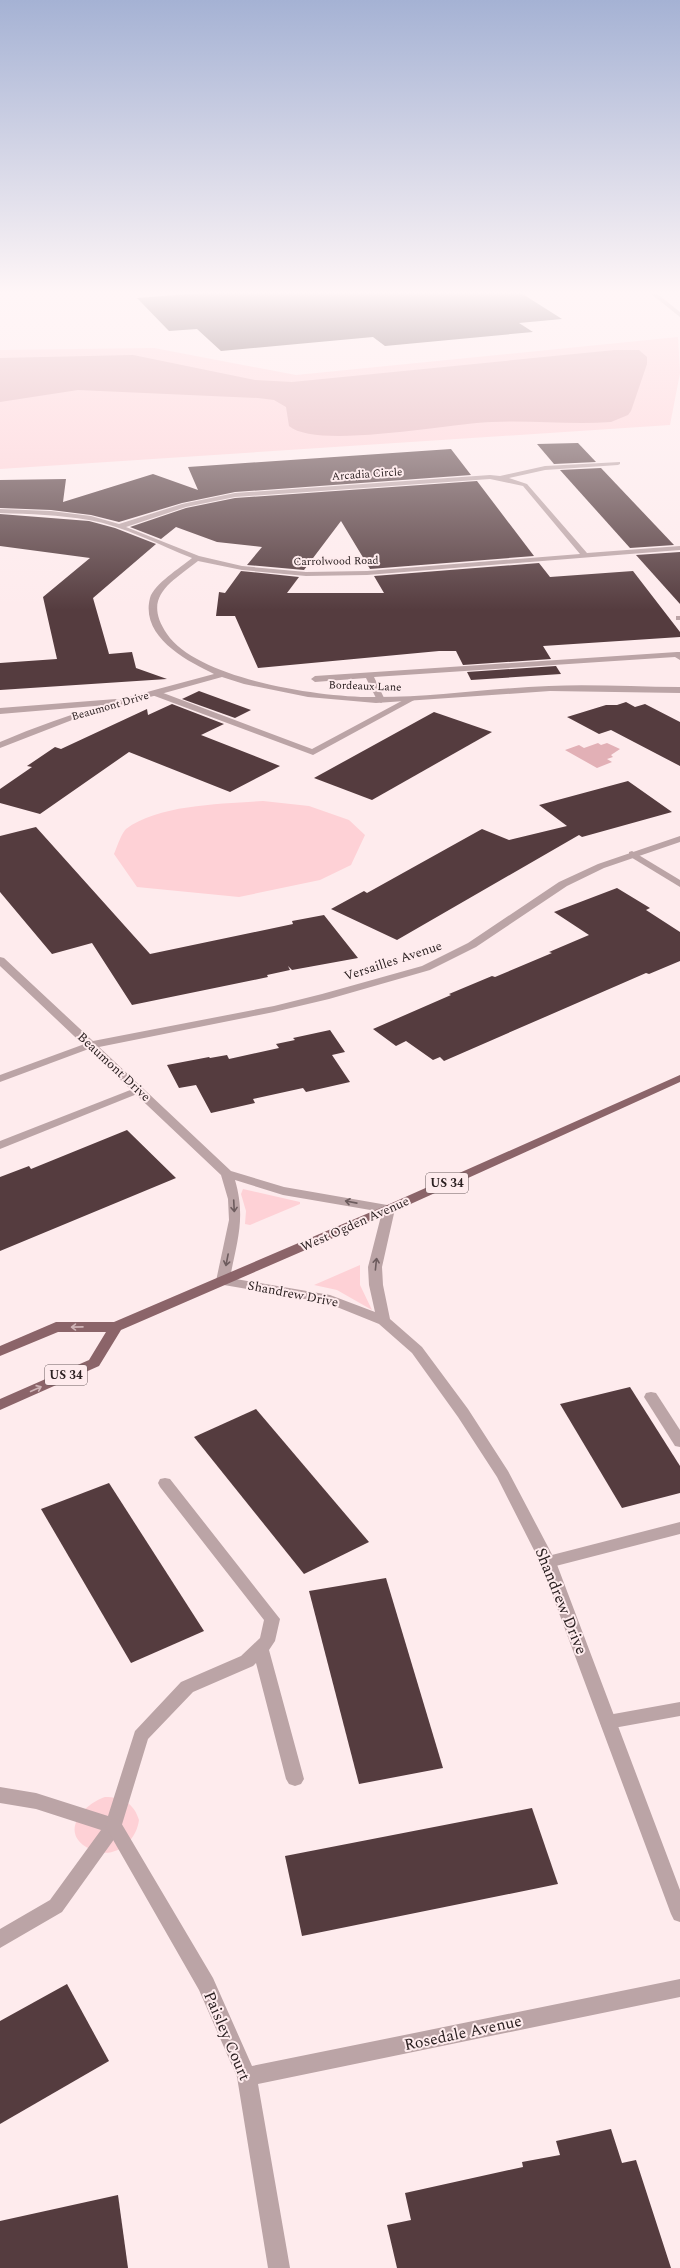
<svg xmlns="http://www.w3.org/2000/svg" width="680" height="2268" viewBox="0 0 680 2268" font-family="Spectral,serif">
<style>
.green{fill:#fed1d6}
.water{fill:#e2b0b6}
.building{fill:#553c3f}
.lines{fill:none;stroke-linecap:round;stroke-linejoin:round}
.service{fill:#bba4a6;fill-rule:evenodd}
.minor{fill:#bba4a6;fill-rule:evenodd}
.tertiary{fill:#bba4a6;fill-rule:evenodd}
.primary{fill:#8b6469;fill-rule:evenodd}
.oneway{stroke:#6c5b5d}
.oneway2{stroke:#d0b5b8}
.labels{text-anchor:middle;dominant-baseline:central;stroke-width:4;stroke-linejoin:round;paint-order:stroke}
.far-street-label{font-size:11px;fill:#2b2021;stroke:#feebed}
.shield{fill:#feebed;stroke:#6a5d5e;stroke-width:1}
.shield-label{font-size:12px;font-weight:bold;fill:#2b2021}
.street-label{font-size:13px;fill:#2b2021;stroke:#feebed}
.near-street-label{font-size:16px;fill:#2b2021;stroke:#feebed}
</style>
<rect width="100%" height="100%" fill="#feebed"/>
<!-- green -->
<g class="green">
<polygon points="678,337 680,373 670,425 0,469 0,350 154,348 296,375"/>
<path d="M263,801L309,806L349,820L365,835L351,865L320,880L239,897L137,887L114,854C117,847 121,834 126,829C159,804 223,804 263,801Z"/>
<polygon points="243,1189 300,1202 300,1204 250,1225 245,1224 246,1211 241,1194"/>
<polygon points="360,1265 360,1285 372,1310 337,1290 314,1285"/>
<path d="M105,1797C122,1797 134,1803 139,1820C136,1843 113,1861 90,1849C59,1834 81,1805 105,1797Z"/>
</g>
<!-- water -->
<g class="water">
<path d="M615,350H639L647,357V364L631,411L628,415L611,422C571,425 532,420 492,422C451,423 317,450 289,426L286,407L274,400L258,398L78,390L0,402V358L133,355L255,380L292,382Z"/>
<polygon points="598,743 601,745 607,743 620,749 611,755 613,757 607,759 612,762 597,768 565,750 579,745 584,748"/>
</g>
<!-- building -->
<g class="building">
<polygon points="201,293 521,293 562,319 519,323 533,332 385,346 373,337 221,351 197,329 169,331 137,298"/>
<polygon points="578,443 596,462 554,464 537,444"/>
<polygon points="451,449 471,475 235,492 182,503 119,522 91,515 51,510 0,508 0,480 66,479 63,502 153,474 198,490 188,467"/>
<polygon points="601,468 674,545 630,548 560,470"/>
<polygon points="477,481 534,556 370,569 341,521 304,570 247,565 262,547 217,542 176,527 161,539 130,527 186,508 235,498"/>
<polygon points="0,514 89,521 115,528 156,544 93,598 109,654 132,652 136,668 167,679 0,690 0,663 57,659 43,597 90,558 0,546"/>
<polygon points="680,552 680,604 636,555"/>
<polygon points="539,563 550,577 633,571 680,632 680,637 543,646 551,659 463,665 456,651 439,651 258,668 235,616 216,616 219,592 225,593 241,571 299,577 287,593 384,593 374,576"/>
<polygon points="556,666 561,674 471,680 467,672"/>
<polygon points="199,691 251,710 235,718 182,699"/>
<polygon points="626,702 635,707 645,704 680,722 680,766 611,730 599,734 567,717 606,705 617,705"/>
<polygon points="172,704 224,724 201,735 280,766 230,792 129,752 40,814 0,803 0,789 32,767 27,766 55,747 61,749 147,709 148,715"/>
<polygon points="434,712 492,732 372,800 314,778"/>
<polygon points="628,781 672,812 582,837 579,835 397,940 331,909 364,891 367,893 482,829 509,840 567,826 539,805"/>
<polygon points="36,827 150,954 293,924 292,921 324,915 358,958 292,970 288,966 290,970 267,975 268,977 132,1005 92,943 52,954 0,892 0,836"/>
<polygon points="617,888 650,908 646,910 680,932 680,961 649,974 646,973 444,1061 440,1057 433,1060 406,1041 396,1046 373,1029 451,995 449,994 492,976 495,977 552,953 549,952 589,935 554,912"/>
<polygon points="330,1030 345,1052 332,1055 350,1082 306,1092 303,1088 253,1099 255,1103 211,1113 196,1085 179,1088 167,1065 209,1057 210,1058 227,1055 229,1059 279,1048 276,1044 295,1040 293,1038"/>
<polygon points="127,1130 176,1178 0,1251 0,1177 29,1166 31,1169"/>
<polygon points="630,1387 680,1466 680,1493 622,1508 560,1404"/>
<polygon points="256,1409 369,1542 304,1574 194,1437"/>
<polygon points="109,1483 204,1631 131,1663 41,1509"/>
<polygon points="386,1578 443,1768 359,1784 309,1591"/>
<polygon points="532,1808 558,1884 302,1936 285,1856"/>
<polygon points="67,1984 109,2061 0,2124 0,2021"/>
<polygon points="611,2129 622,2163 636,2160 671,2268 397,2268 387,2225 411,2220 405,2193 523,2167 522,2162 560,2155 556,2141"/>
<polygon points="118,2195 128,2268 0,2268 0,2221"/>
</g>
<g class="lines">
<!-- service -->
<g class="service">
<rect x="676" y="616" width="4" height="4"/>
<polygon points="677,652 680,652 680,660 675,657 374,677 385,700 381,703 377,700 366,678 315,682 311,679 315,676"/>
<polygon points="152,691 158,691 312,749 409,697 416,699 313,755 152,695"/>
<polygon points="116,699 119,700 119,704 0,714 0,708"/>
<polygon points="632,851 680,880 680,887 629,856 629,852"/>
<polygon points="90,1042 94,1043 96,1045 94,1047 0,1082 0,1075"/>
<polygon points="138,1087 142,1088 144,1090 142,1092 0,1149 0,1141"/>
<polygon points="651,1392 656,1393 680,1430 680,1447 675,1446 644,1397 646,1393"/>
<polygon points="165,1478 170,1479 280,1619 275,1641 269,1650 304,1779 301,1784 295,1786 289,1784 286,1779 256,1663 253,1666 193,1692 148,1739 120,1831 62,1912 0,1948 0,1929 50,1900 101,1830 36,1809 0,1803 0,1787 36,1793 108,1816 135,1731 181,1682 241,1656 260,1638 264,1620 160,1487 158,1483 160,1479"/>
<polygon points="680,1522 680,1534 548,1568 543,1566 540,1562 543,1558 548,1556"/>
<polygon points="680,1702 680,1716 608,1729 602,1727 600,1722 602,1717 608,1715"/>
</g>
<!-- minor -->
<g class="minor">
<path d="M620,462V464L618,465L545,470L509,478L527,484L587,553L680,546V550L367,575L306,576L242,570L198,561C172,582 141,596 167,634C198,680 324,698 377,697C434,697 491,688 549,686C592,684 636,687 680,687V693L550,691L376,703L308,697L244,684L222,677L85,715L0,748V742C69,712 142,693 214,674C187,661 140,637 150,598C154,584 180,568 192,558C159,545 124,526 89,520C59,515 30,514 0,513V509L51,511L91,516L119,524L182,504L235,493L490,475L500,476L545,466ZM490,479L523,486L580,554L367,571L306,572L242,566L199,556L126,527L186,507L235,497Z"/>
<path d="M680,836V842L604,868L567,886L476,947L430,970L329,999L274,1012L99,1047L231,1171L284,1187L393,1206L395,1209L382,1267L383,1285L390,1319L422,1347L468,1409L508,1471L556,1562L680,1890V1922L674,1920L671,1914L540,1562L497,1477L458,1417L412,1353L379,1324L327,1303L218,1284L216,1281L229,1220L228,1199L221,1175L0,966V957L4,958L93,1041L274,1006L322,994L422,966L468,943L559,882L598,864ZM235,1180L283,1195L382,1212L368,1267L369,1285L375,1312L330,1295L230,1278C237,1241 246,1218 235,1180Z"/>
<polygon points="114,1818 120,1821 213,1978 252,2066 680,1979 680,1997 258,2084 290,2268 268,2268 237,2077 199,1990 108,1831 105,1826 108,1821"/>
</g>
<!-- tertiary -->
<polygon class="tertiary" points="650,293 656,293 680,312 680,317"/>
<!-- primary -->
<polygon class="primary" points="680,1075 680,1082 393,1212 121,1330 99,1366 0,1410 0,1399 89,1360 106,1332 58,1332 0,1356 0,1346 56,1322 114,1322 385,1206"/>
</g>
<!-- one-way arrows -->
<defs><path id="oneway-shaft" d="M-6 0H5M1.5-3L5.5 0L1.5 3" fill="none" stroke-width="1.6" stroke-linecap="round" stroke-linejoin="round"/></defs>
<g class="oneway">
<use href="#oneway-shaft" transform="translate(351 1202) rotate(-169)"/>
<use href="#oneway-shaft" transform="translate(234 1206) rotate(87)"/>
<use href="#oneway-shaft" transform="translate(227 1260) rotate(101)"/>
<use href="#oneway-shaft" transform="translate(376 1264) rotate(-84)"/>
</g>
<g class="oneway2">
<use href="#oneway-shaft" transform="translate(77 1327) rotate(179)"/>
<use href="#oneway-shaft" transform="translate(36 1389) rotate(-24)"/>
</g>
<!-- sky -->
<linearGradient id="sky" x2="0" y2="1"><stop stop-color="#a5b2d4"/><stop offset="0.48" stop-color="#fff6f7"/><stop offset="1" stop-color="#fff6f7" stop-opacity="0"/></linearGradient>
<rect width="680" height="610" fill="url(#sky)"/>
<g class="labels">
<!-- far-street labels -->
<g class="far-street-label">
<text transform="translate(367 474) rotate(-4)">Arcadia Circle</text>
<text transform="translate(336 561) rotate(-1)">Carrolwood Road</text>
<text transform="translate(365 686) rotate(2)">Bordeaux Lane</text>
<text transform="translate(110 706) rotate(-16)">Beaumont Drive</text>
</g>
<!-- shield labels -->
<g class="shield">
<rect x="426" y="1173" width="42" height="20" rx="3"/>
<rect x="45" y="1365" width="42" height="20" rx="3"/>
</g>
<g class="shield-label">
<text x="447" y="1183">US 34</text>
<text x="66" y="1375">US 34</text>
</g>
<!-- street labels -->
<g class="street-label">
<text transform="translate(393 961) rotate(-18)">Versailles Avenue</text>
<text transform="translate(114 1067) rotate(43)">Beaumont Drive</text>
<text transform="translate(355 1224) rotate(-24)">West Ogden Avenue</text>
<text transform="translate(293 1294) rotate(11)">Shandrew Drive</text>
</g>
<!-- near-street labels -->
<g class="near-street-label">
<text transform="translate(561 1601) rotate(68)">Shandrew Drive</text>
<text transform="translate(463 2033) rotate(-12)">Rosedale Avenue</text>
<text transform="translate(227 2036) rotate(67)">Paisley Court</text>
</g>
</g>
</svg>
